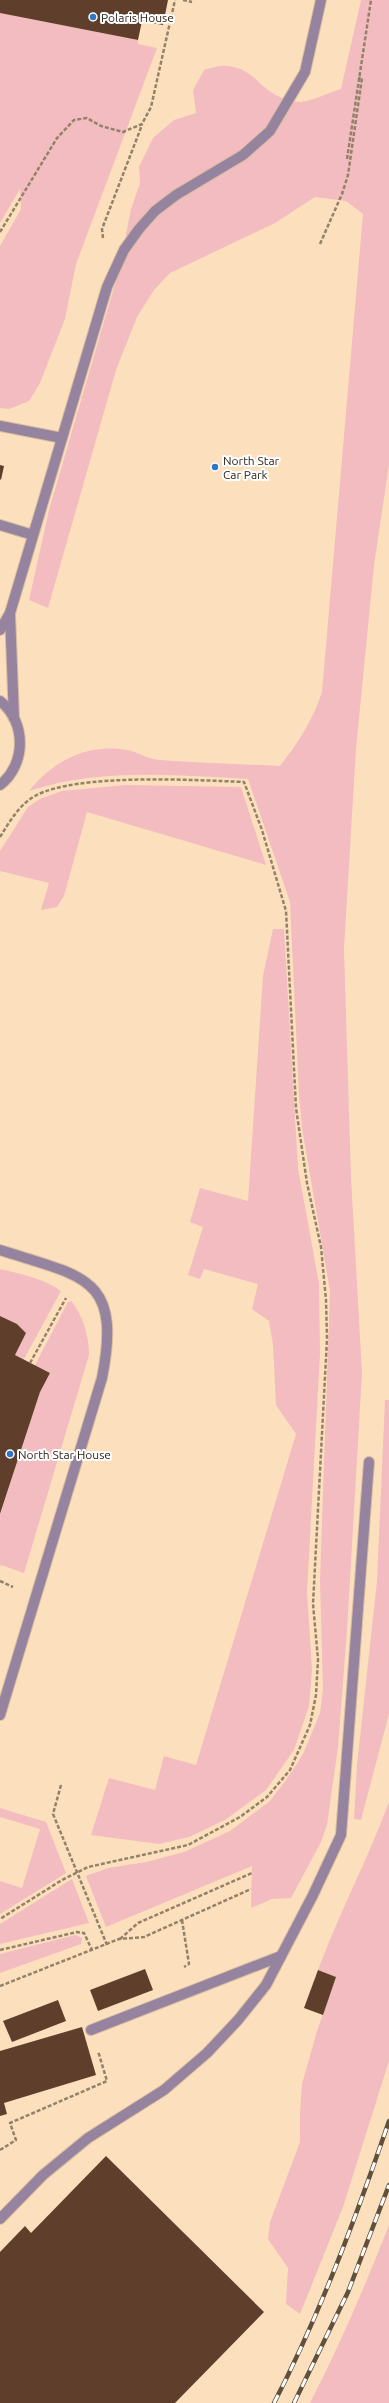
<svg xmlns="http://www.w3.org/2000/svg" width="389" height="2403" viewBox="0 0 389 2403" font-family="Ubuntu,sans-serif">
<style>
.green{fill:#f3bcc0}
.building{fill:#5f3f2b}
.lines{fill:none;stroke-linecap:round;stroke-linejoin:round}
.service-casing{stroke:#d6bd9e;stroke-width:12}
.minor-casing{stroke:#d6bd9e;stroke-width:12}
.path{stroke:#948169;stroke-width:2.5;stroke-dasharray:4 2;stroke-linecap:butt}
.service{stroke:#95839f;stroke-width:10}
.minor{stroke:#95839f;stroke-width:10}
.rail-casing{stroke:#60513e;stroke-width:4.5}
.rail{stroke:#fff;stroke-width:3;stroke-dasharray:9;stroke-linecap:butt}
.poi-dot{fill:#2e77c7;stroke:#fff;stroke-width:1.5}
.labels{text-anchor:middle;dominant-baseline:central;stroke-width:4;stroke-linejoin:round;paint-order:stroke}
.poi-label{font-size:12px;fill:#271d10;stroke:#fff;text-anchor:start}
</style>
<rect width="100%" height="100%" fill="#fce0bd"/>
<!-- green -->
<g class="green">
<path d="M361,0H389V465L374,565L356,749L344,948L351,1177L362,1373L347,1631L338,1747L327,1825L321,1842L291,1898L272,1899L251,1908L252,1866L106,1927L86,1876L108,1868L146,1862L184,1852L230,1831L270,1801L289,1776L303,1754L320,1713L323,1690L320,1580L330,1291L302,1128L299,1095L290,902L248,779C175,775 99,768 29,791C53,761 87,743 127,750C138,752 148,759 159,760C199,763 240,764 280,766C298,743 313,720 322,692L363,214L346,201L315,197L275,223L170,273L154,290L137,317L116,370L48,608L29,600L49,510L119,270L131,209L140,183L139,167L153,138L174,120L196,113L193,90L204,70C211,68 221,65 228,66C259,69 261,99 300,102C309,102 331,92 341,89Z"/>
<polygon points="0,13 138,40 138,44 157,48 76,264 65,319 40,383 29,401 9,409 0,408 0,246 21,209 20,189 0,223"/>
<polygon points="125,785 241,787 266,865 87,812 64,896 57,907 41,910 49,883 0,871 0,851 28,807 40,799 62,791"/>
<polygon points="273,929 284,929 298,1168 319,1284 320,1354 307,1592 312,1670 309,1706 294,1750 266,1790 225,1820 189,1837 159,1844 91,1835 109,1778 155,1790 164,1756 196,1765 296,1434 276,1405 273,1345 269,1321 252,1309 258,1284 204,1269 200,1279 188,1275 203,1227 190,1222 200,1188 248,1201 263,976"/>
<path d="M0,1269C21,1274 43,1278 61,1291L24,1359L15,1355L26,1333L17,1324L0,1316Z"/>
<path d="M71,1301C83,1315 89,1336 89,1355L24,1573L1,1565L0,1567V1515L40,1392L50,1373L35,1365L68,1302Z"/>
<polygon points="385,1400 389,1400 389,1714 361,1820 354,1819 357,1765 377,1581"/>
<path d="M389,1802V2061L343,2207L300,2314L286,2304L288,2268L268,2239L270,2222L300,2142V2114L302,2084L317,2031L336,1977L318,1970C339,1913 368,1859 389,1802Z"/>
<polygon points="0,1808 46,1822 66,1873 0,1914 0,1881 22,1888 40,1829 0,1817"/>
<polygon points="72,1879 89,1923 0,1944 0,1924"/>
<polygon points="75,1935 82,1938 81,1944 0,1973 0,1954"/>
<path d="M389,2225V2403H310C340,2345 365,2286 389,2225Z"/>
</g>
<!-- building -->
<g class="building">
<polygon points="0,0 168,0 163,25 142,21 138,40 0,13"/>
<polygon points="0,465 4,466 1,480 0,479"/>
<polygon points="0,1316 17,1324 26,1333 15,1355 50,1373 40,1392 0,1514"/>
<polygon points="145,1969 153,1990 98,2011 90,1990"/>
<polygon points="318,1970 336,1977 323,2015 304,2008"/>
<polygon points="58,2000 66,2021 12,2042 3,2021"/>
<polygon points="82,2027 96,2075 4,2103 7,2114 0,2116 0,2051"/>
<polygon points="106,2156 264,2312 175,2403 0,2403 0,2252 25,2226 31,2233"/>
</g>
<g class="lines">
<!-- service casing -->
<g class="service-casing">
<g id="service">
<polyline points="0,426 62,438"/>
<polyline points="0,525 33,535"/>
<polyline points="10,613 14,718"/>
<polyline points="0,630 10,613 107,287 124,250 139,229 155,211 176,195 243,155 270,131 305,72 321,0"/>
<path d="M0,1250C84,1277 122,1276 102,1378L0,1715"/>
<polyline points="91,2030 281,1956"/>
<polyline points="0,2219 43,2175 88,2138 164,2090 207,2053 238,2020 266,1985 313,1895 341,1835 369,1462"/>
</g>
</g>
<!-- minor casing -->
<g class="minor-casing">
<path id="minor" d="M0,701C27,722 26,765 0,785"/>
</g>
<!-- path -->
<g class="path">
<polyline points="183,0 192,2"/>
<polyline points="347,159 371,0"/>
<polyline points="0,232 57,138 74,120 87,118 101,126 123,132 142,124 151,107 175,0"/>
<polyline points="103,238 102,229 142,125"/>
<polyline points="320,244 342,194 348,175 362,78 358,78"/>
<path d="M0,837C10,821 19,805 35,796C76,773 195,780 244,782L262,830L286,911L296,1108L307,1183L321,1247L326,1300L327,1339L313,1604L318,1659L316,1695L310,1725L290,1770L267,1797L240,1817L188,1845L88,1867L62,1880L0,1919"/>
<polyline points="30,1363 66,1298"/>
<polyline points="0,1581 13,1587"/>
<polyline points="61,1785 53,1814 107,1945"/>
<polyline points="182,1920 189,1964 184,1967"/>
<polyline points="120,1939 138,1923 252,1873"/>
<polyline points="0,1950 77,1932 84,1933 92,1950"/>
<polyline points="0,1986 119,1939 144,1937 251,1889"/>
<polyline points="0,2150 16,2140 10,2123 107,2081 98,2051"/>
</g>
<!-- service -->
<use href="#service" class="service"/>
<!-- minor -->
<use href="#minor" class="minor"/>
<!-- rail casing -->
<g class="rail-casing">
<g id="rail">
<path d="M274,2403C321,2312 356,2217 389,2121"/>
<polyline points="294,2403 348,2292 389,2185"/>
</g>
</g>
<!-- rail -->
<use href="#rail" class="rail"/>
</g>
<!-- markers -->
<g class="poi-dot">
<circle cx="93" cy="17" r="4"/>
<circle cx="215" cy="467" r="4"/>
<circle cx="10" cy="1454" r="4"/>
</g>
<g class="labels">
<!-- poi labels -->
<g class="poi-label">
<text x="101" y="17">Polaris House</text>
<text x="223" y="460">North Star<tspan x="223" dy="14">Car Park</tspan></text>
<text x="18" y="1454">North Star House</text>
</g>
</g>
</svg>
